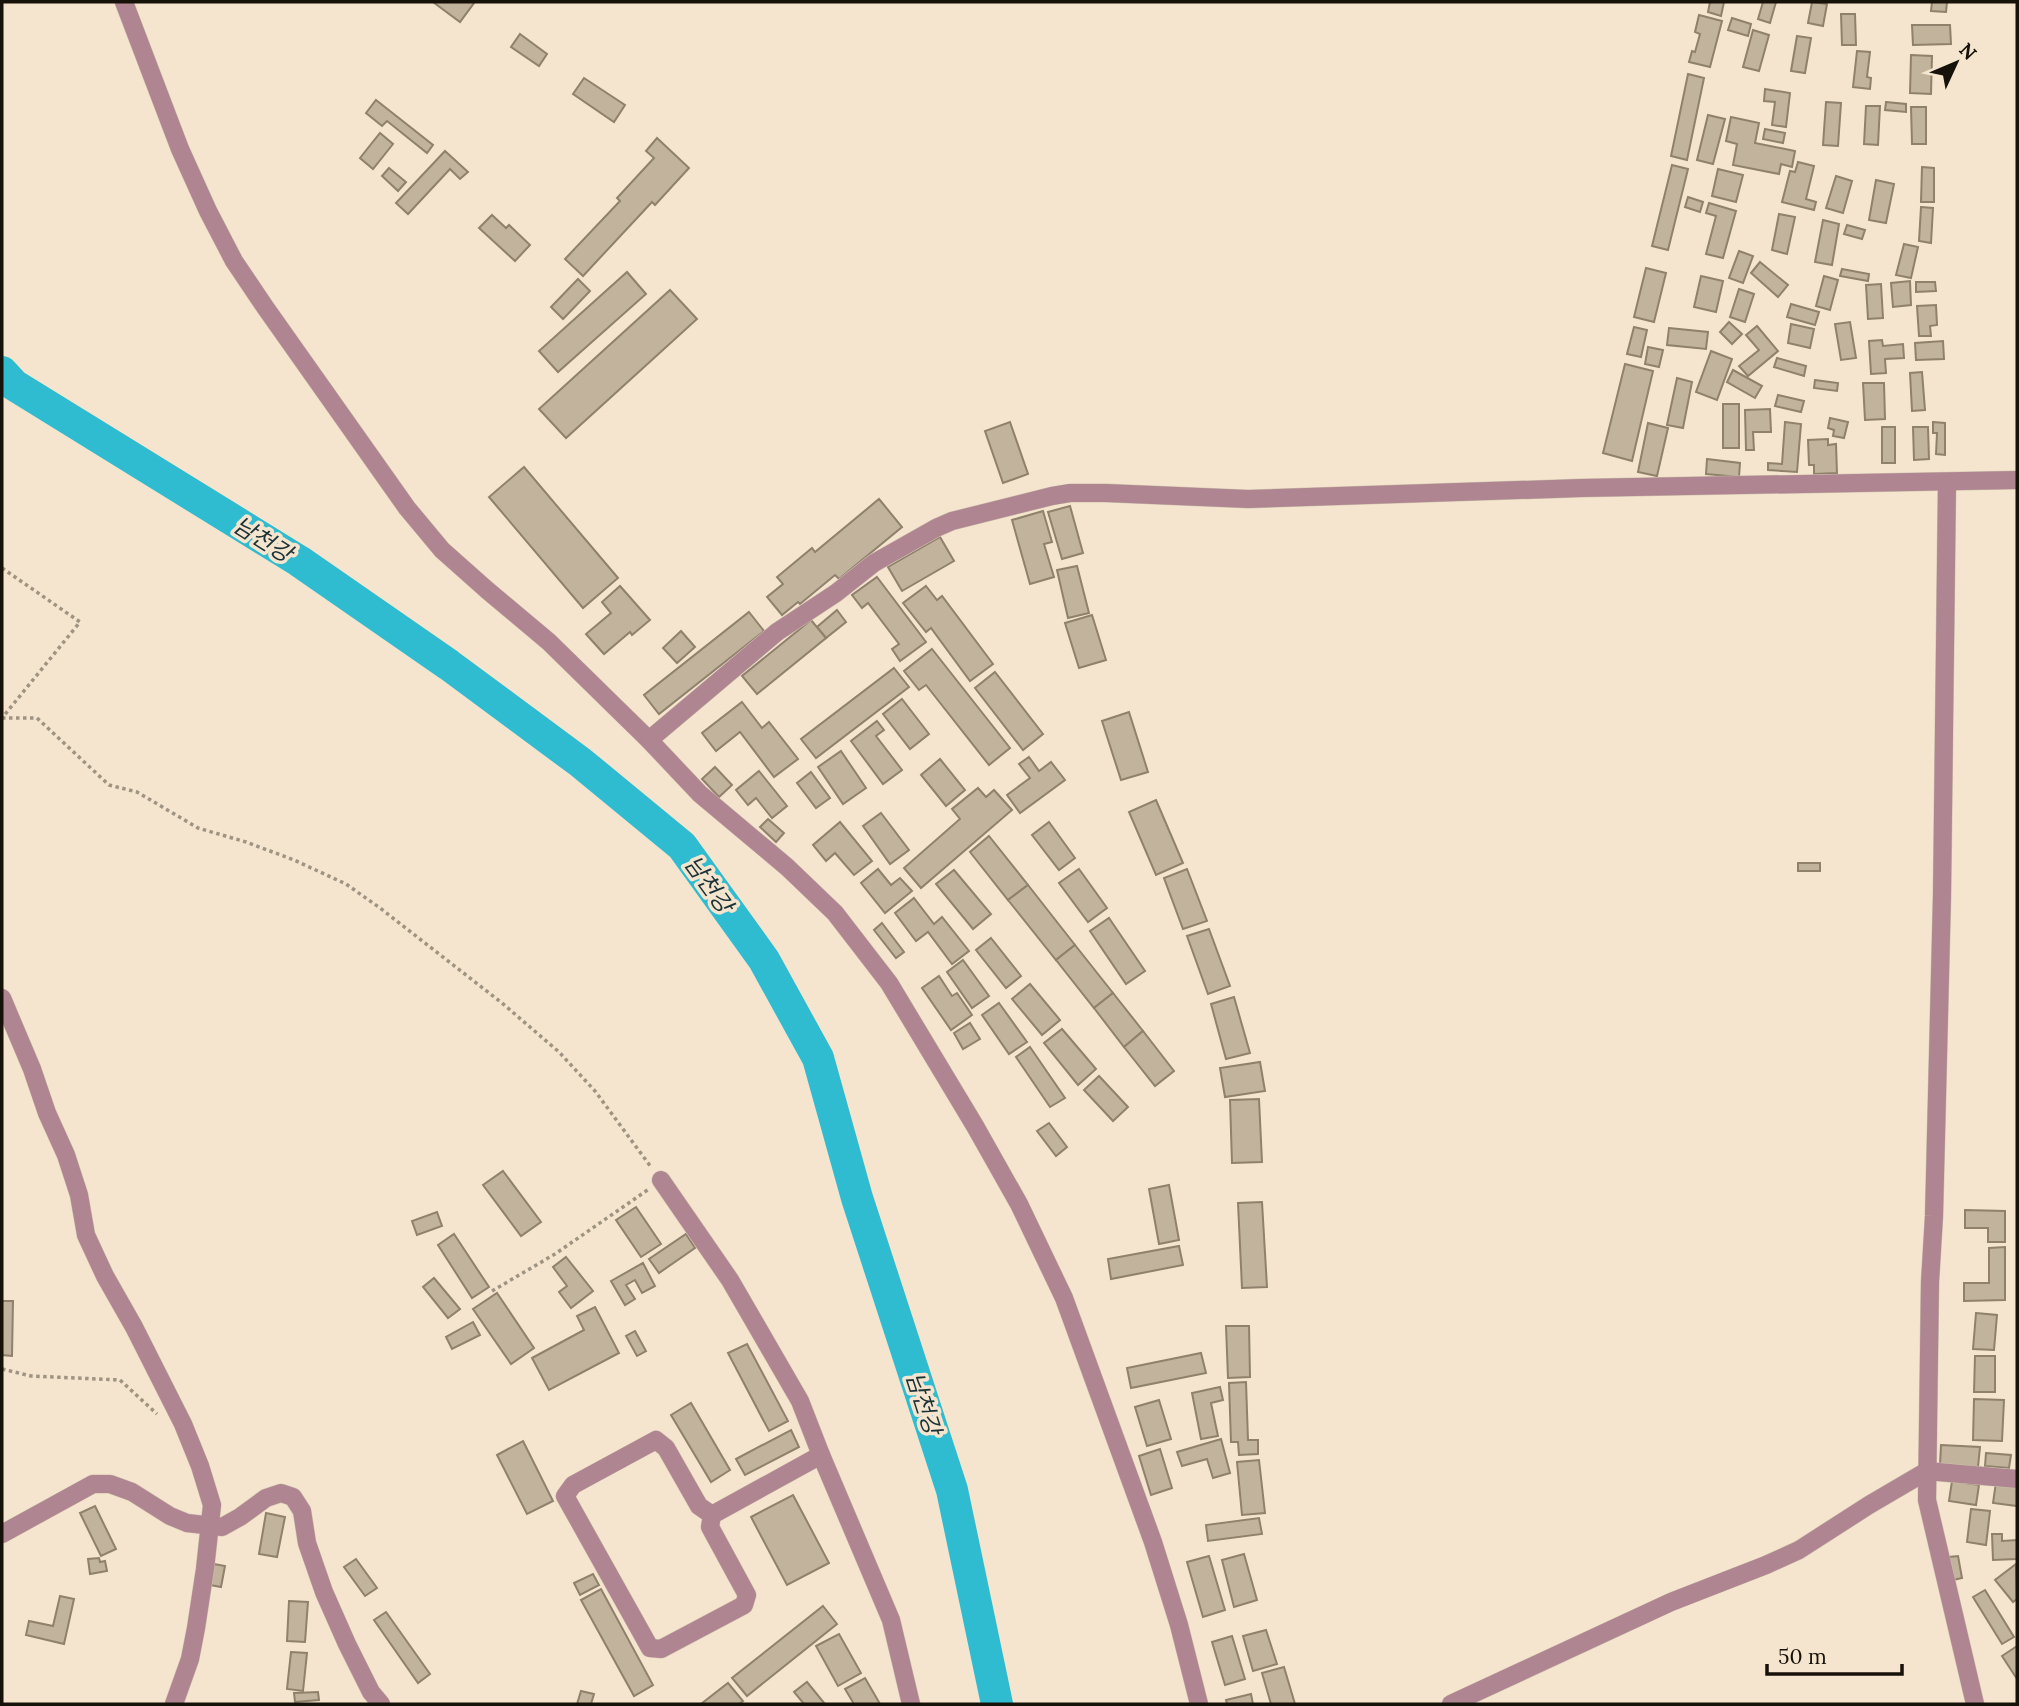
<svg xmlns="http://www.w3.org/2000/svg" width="2019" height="1706" viewBox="0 0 2019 1706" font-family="Lora,'Noto Sans KR',serif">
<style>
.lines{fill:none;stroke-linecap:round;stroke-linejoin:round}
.river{stroke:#30bcd0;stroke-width:32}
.building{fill:#c1b39c;stroke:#8f816c;stroke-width:2}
.street-casing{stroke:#d1c3ae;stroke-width:19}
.path{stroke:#9f9382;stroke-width:3.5;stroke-dasharray:3.5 3.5;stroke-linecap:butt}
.street{stroke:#ae8591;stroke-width:18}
.labels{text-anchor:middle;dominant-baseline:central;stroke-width:7;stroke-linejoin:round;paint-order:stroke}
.water-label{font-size:23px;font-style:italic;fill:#1b3236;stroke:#f5e5ce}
</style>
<rect width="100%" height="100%" fill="#f5e5ce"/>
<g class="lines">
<!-- river -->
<polyline class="river" points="2,372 14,385 299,561 449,665 580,762 682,846 764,960 818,1058 857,1198 952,1490 997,1704"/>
</g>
<!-- building -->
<g class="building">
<polygon points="433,2 472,2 474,3 460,22"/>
<polygon points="1710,2 1724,2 1721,16 1708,12"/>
<polygon points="1763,2 1776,2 1770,23 1758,19"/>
<polygon points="1812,2 1827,4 1823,26 1808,23"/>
<polygon points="1932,2 1947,2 1946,12 1931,11"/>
<polygon points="1841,14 1855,14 1856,45 1842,45"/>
<polygon points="1699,15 1722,21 1710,67 1689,62 1692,51 1695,52 1700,34 1695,32"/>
<polygon points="1732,18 1751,24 1748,36 1728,30"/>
<polygon points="1912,25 1950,25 1951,44 1913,45"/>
<polygon points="1753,30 1769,35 1759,71 1743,67"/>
<polygon points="520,34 547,54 539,66 511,47"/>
<polygon points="1797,36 1811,38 1805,73 1791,71"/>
<polygon points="1857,51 1870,52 1867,77 1871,78 1870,89 1853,87"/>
<polygon points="1911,55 1932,56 1931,94 1910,93"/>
<polygon points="1688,74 1704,78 1687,160 1671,156"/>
<polygon points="584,78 625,105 614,122 573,94"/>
<polygon points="1765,89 1790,93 1786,127 1772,125 1775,102 1764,101"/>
<polygon points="376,100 433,145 427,153 387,121 382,126 366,113"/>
<polygon points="1826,102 1841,103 1838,146 1823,145"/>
<polygon points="1886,102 1906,104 1906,112 1885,110"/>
<polygon points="1866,106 1880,106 1878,145 1864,144"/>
<polygon points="1911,107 1926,107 1926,144 1912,144"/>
<polygon points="1708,115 1725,119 1713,164 1697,160"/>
<polygon points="1731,117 1759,123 1755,143 1795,151 1792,167 1781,164 1779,174 1733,165 1737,144 1726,141"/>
<polygon points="1765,129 1785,133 1783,143 1763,139"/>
<polygon points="380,133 393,144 373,169 360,158"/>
<polygon points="657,138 689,168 655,205 652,202 583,276 565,259 620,201 617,198 654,158 646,151"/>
<polygon points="445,151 468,172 460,179 450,169 408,214 396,203"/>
<polygon points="1798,162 1814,166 1806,199 1816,202 1814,210 1782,202 1790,171 1795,172"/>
<polygon points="1672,165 1688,169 1668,250 1652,246"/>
<polygon points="1922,167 1934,168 1934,202 1921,202"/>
<polygon points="389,168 406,182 398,191 382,176"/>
<polygon points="1718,169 1743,175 1736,202 1712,196"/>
<polygon points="1836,176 1852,181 1843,213 1826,208"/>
<polygon points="1876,180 1894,184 1886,223 1869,220"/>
<polygon points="1688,197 1703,202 1700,212 1685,207"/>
<polygon points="1709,203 1736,211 1723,258 1706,254 1716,216 1706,213"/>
<polygon points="1921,207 1933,208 1931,243 1919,241"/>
<polygon points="1779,214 1795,217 1787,254 1772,250"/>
<polygon points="492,215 506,228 509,225 530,245 515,261 479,228"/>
<polygon points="1823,220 1839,224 1832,265 1815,262"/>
<polygon points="1847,225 1865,230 1862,239 1844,234"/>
<polygon points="1904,244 1918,247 1911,278 1896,275"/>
<polygon points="1739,251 1753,256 1743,283 1729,278"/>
<polygon points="1760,262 1788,285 1778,297 1751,273"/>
<polygon points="1646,268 1666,273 1654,322 1634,317"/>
<polygon points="1842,269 1869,274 1868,281 1840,276"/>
<polygon points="627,272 646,294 558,372 539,351"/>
<polygon points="1701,276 1723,281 1716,312 1694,307"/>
<polygon points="1824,276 1838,280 1830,310 1816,306"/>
<polygon points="578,279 590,291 563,319 551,307"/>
<polygon points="1910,281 1911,305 1893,307 1891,283"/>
<polygon points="1916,282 1935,282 1936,291 1916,292"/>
<polygon points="1881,284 1883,318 1868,319 1866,285"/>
<polygon points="1739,289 1754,294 1745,322 1730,317"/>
<polygon points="670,290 697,319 566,438 539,409"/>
<polygon points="1791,304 1819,312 1815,325 1787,317"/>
<polygon points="1936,305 1937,325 1930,326 1931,336 1919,336 1917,306"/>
<polygon points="1729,322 1742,334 1732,344 1720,332"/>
<polygon points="1850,322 1856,358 1841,360 1835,324"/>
<polygon points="1791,324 1814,329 1810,348 1788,343"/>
<polygon points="1757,326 1778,351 1748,376 1739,366 1759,350 1746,335"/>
<polygon points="1634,327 1647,330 1641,357 1627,354"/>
<polygon points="1669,328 1708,332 1706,349 1667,345"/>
<polygon points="1882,340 1883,346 1903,344 1904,358 1885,359 1886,373 1871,374 1869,341"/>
<polygon points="1943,341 1944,359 1916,360 1915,343"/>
<polygon points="1648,347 1663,350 1659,367 1645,364"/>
<polygon points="1711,351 1732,359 1717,400 1696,392"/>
<polygon points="1777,358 1806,366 1804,376 1774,367"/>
<polygon points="1625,364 1653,371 1632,461 1603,453"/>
<polygon points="1733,370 1762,386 1755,398 1727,382"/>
<polygon points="1922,372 1925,410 1912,411 1910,373"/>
<polygon points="1677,378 1692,382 1683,428 1667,425"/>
<polygon points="1815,380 1838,383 1837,391 1814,388"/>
<polygon points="1863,383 1884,383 1885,419 1865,420"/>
<polygon points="1778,395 1804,401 1801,412 1775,406"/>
<rect x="1723" y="404" width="16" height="44"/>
<polygon points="1770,409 1771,432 1753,432 1754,450 1746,450 1745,410"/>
<polygon points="1830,418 1848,422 1844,438 1833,436 1834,430 1828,428"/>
<polygon points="1010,422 1028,474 1003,483 985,431"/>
<polygon points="1785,422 1801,424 1797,472 1768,470 1768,463 1782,464"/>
<polygon points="1933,422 1945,423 1945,455 1936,454 1937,433 1933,433"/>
<polygon points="1648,423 1668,428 1657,476 1638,472"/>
<rect x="1882" y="427" width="13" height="36"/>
<polygon points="1913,427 1928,427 1929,459 1914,460"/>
<polygon points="1828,439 1828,445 1836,444 1837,473 1814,474 1814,465 1809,465 1808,440"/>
<polygon points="1707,459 1740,463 1739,477 1706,474"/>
<polygon points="524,467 618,578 583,608 489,497"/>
<polygon points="879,499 902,527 839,579 835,575 800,604 798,602 782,615 767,597 783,584 777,577 812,548 815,552"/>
<polygon points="1070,506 1083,553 1062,559 1048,512"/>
<polygon points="1043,511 1052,542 1044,544 1054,577 1030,584 1012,520"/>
<polygon points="940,537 954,561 902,591 888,567"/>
<polygon points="1077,566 1089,613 1068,618 1057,570"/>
<polygon points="877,577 926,642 900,661 892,649 899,644 868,603 862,608 852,595"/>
<polygon points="620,586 650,620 632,635 630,632 604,654 586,634 611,613 602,602"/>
<polygon points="926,586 937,600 942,596 993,664 970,681 931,628 926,632 903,603"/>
<polygon points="837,610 846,622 826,638 817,627"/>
<polygon points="749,612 764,631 659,714 644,695"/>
<polygon points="1092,615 1106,660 1079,668 1065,623"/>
<polygon points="811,620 826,638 757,694 742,676"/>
<polygon points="681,631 695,647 677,663 663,648"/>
<polygon points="932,649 1010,748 989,765 926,685 919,690 904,671"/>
<polygon points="894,668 909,687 816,758 801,739"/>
<polygon points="995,672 1043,734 1023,750 975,688"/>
<polygon points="902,699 929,734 910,749 883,714"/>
<polygon points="742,702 762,728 769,722 798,759 774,777 740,732 716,751 702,733"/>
<polygon points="1129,712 1148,772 1121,780 1102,721"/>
<polygon points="877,721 884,730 876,736 902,770 883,784 851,741"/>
<polygon points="841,751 866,788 843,804 818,767"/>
<polygon points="1029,757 1039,771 1051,762 1065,780 1020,813 1007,795 1030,778 1019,764"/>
<polygon points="940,759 965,790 946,806 921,775"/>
<polygon points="715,767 732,785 719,797 702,779"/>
<polygon points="759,771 787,806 772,818 756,798 748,805 736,790"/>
<polygon points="811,772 830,798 816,808 797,783"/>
<polygon points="978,788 986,797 994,790 1012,810 921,888 904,868 960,819 952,809"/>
<polygon points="1156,800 1183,863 1156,875 1129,812"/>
<polygon points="881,813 909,850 890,864 863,826"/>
<polygon points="768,819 784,833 776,842 760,827"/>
<polygon points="840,822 872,861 854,875 835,853 826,861 813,845"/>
<polygon points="1049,822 1075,858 1059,870 1032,835"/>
<polygon points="989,836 1028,885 1008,900 970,852"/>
<rect x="1798" y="863" width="22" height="8"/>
<polygon points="878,869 891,885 900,878 912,891 885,913 861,883"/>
<polygon points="1079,869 1107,908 1088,922 1059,883"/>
<polygon points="1187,869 1207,921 1183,929 1164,878"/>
<polygon points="954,870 991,914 973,929 936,884"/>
<polygon points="1028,885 1075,945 1056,960 1008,900"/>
<polygon points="914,898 934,924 942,917 969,951 952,964 928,932 916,941 895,913"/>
<polygon points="1109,918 1145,971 1126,984 1090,931"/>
<polygon points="882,923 904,952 896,958 874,930"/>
<polygon points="1209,929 1230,986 1208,994 1187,936"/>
<polygon points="991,938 1021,976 1006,988 976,950"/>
<polygon points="1075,945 1113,993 1094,1008 1056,960"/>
<polygon points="963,960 989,996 972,1008 947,972"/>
<polygon points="939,976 952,996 957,993 972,1015 951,1030 922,988"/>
<polygon points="1030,984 1060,1020 1042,1035 1012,999"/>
<polygon points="1113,993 1143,1031 1124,1047 1094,1008"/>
<polygon points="1234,997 1250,1053 1226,1059 1211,1004"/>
<polygon points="999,1003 1027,1042 1009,1054 982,1015"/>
<polygon points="970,1023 980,1039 963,1049 954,1033"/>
<polygon points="1062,1029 1096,1069 1078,1085 1044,1043"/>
<polygon points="1143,1031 1174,1071 1155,1086 1124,1047"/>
<polygon points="1030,1047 1065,1098 1050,1107 1016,1057"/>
<polygon points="1260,1062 1265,1091 1225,1097 1220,1068"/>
<polygon points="1099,1076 1128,1107 1113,1121 1084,1090"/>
<polygon points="1259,1099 1262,1162 1232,1163 1230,1100"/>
<polygon points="1049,1123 1067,1147 1056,1156 1037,1131"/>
<polygon points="503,1171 541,1222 521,1236 483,1185"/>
<polygon points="1169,1185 1179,1240 1159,1244 1149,1189"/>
<polygon points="1262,1202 1267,1287 1242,1288 1238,1203"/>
<polygon points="636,1207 661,1244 641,1257 616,1220"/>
<polygon points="1965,1210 2005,1211 2005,1242 1988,1242 1988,1228 1965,1228"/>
<polygon points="437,1212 442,1226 417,1235 412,1221"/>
<polygon points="454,1234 489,1287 472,1298 438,1245"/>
<polygon points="686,1234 695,1248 659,1273 649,1259"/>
<polygon points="1179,1246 1183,1265 1111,1279 1108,1259"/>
<polygon points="2005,1247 2005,1300 1964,1301 1964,1283 1989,1283 1989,1248"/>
<polygon points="566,1257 593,1291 571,1308 559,1292 567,1286 553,1267"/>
<polygon points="643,1263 655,1286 642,1293 635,1280 626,1285 635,1299 625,1305 611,1281"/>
<polygon points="434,1278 460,1309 448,1318 423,1287"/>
<polygon points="497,1293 534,1348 511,1364 473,1309"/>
<polygon points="2,1301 13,1301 12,1356 2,1355"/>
<polygon points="595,1307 619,1353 549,1390 532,1358 584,1330 577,1316"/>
<polygon points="1976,1313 1997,1315 1994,1350 1973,1349"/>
<polygon points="473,1322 480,1335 452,1349 446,1337"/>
<polygon points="1226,1326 1249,1326 1250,1377 1228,1378"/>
<polygon points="635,1331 646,1351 637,1356 626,1336"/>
<polygon points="747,1344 788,1421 769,1431 728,1353"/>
<polygon points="1201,1353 1206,1373 1131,1388 1127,1368"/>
<polygon points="1975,1356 1995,1356 1995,1392 1974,1392"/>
<polygon points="1246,1382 1248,1440 1258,1440 1258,1454 1239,1455 1238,1442 1231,1442 1229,1383"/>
<polygon points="1220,1387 1223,1400 1211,1403 1218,1436 1201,1439 1192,1393"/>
<polygon points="1974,1399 2004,1400 2002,1441 1973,1440"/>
<polygon points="1159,1400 1171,1439 1147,1446 1135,1407"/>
<polygon points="691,1403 730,1470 711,1482 671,1415"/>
<polygon points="791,1430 799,1447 745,1475 736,1459"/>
<polygon points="1221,1439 1230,1473 1213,1478 1207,1459 1182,1466 1177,1452"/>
<polygon points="523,1441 553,1501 527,1514 497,1455"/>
<polygon points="1941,1445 1980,1447 1978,1467 1940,1465"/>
<polygon points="1160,1449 1172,1488 1151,1495 1139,1456"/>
<polygon points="1986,1453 2011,1455 2009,1468 1985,1466"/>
<polygon points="1259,1460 1265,1513 1242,1515 1237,1462"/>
<polygon points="1952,1481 1979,1485 1976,1505 1949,1501"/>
<polygon points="1996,1482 2017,1484 2017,1506 1993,1503"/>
<polygon points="793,1495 829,1563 787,1585 751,1517"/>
<polygon points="95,1506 116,1549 101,1556 80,1513"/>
<polygon points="1971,1509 1990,1511 1986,1545 1967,1542"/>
<polygon points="266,1513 285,1517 277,1557 259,1554"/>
<polygon points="1259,1518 1262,1534 1208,1541 1206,1525"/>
<polygon points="1992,1534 2002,1534 2002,1541 2017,1540 2017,1559 1993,1560"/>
<polygon points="1244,1554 1257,1600 1234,1607 1222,1560"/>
<polygon points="1209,1556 1225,1610 1203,1617 1187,1562"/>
<polygon points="1958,1556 1962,1578 1953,1580 1949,1557"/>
<polygon points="99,1558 100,1562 105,1561 107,1571 90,1574 88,1559"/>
<polygon points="356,1559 377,1588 365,1596 344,1567"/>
<polygon points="214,1564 225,1566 221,1587 210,1585"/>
<polygon points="2016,1564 2017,1599 2013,1602 1995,1580"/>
<polygon points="593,1574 599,1585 580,1595 574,1583"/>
<polygon points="601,1589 653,1685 634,1696 581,1600"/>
<polygon points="1985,1590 2014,1637 2002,1644 1973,1597"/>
<polygon points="60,1596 74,1599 64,1644 26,1635 29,1621 53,1626"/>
<polygon points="289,1601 308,1602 305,1642 287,1641"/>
<polygon points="823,1606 837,1624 747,1696 732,1678"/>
<polygon points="386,1612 430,1674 418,1683 374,1620"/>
<polygon points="1266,1630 1277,1664 1253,1671 1243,1636"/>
<polygon points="839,1634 861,1673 838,1686 816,1646"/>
<polygon points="1232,1636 1245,1679 1225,1685 1212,1642"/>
<polygon points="2017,1646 2017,1679 2002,1656"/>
<polygon points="291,1652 307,1653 303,1691 287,1689"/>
<polygon points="1284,1667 1295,1704 1271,1704 1262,1673"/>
<polygon points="865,1678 880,1704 854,1704 845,1689"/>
<polygon points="807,1682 825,1704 804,1704 794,1692"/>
<polygon points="728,1683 743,1701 739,1704 701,1704"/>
<polygon points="581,1691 594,1694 591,1704 577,1704"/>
<polygon points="318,1692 319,1700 295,1702 294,1693"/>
<polygon points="1251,1694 1253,1704 1227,1704 1226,1700"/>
</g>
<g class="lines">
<!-- street casing -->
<g class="street-casing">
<g id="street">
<polyline points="124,2 180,149 208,211 234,261 265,307 407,508 442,550 487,590 549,642 649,740 700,794 787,867 835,913 889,983 975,1126 1019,1204 1064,1298 1153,1542 1179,1625 1199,1704"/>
<polyline points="1947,482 1942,895 1934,1216 1930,1282 1927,1500 1975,1704"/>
<polyline points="649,740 777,632 836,593 874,563 936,528 952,521 1052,496 1070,493 1106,493 1248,499 1581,488 2017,480"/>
<polyline points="2,998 32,1069 47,1113 66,1155 79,1195 86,1235 105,1276 134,1327 183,1424 200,1466 212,1505 205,1569 196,1628 190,1659 174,1704"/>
<polyline points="661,1180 730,1280 800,1401 821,1455 891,1620 911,1704"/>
<polyline points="712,1515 699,1506 666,1448 656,1440 573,1485 565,1496 650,1648 661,1649 744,1605 747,1595 710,1527 712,1515 821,1455"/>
<polyline points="2,1534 93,1484 110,1484 132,1492 170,1516 187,1523 222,1527 240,1517 266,1498 281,1493 293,1497 302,1511 307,1543 324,1592 347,1644 371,1692 381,1704"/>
<polyline points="1451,1704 1671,1602 1766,1565 1799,1550 1869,1505 1927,1471 2017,1479"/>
</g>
</g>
<!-- path -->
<g class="path">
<polyline points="2,568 80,622 2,718"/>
<polyline points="2,718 37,718 109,785 137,792 198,828 246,842 294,860 346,884 380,908 502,1003 559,1052 595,1091 651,1167"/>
<polyline points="492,1291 555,1254 649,1189"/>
<polyline points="2,1369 31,1376 120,1380 157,1414"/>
</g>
<!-- street -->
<use href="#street" class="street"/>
</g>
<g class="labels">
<!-- water labels -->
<g class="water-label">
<text transform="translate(263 539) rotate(32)">남천강</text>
<text transform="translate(709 884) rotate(54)">남천강</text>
<text transform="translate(924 1403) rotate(72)">남천강</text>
</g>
</g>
<!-- border -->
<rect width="2019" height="1706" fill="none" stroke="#161109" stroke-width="7"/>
<!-- north arrow -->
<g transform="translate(1956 63) rotate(46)" stroke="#f5e5ce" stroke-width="5" paint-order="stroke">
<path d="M0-5L12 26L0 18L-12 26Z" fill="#161109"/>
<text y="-10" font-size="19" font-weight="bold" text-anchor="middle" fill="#161109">N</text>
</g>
<!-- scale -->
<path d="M1767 1664v10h135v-10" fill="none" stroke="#161109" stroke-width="3.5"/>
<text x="1778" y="1664" font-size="21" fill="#161109" stroke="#f5e5ce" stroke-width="5" paint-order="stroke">50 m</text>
</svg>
